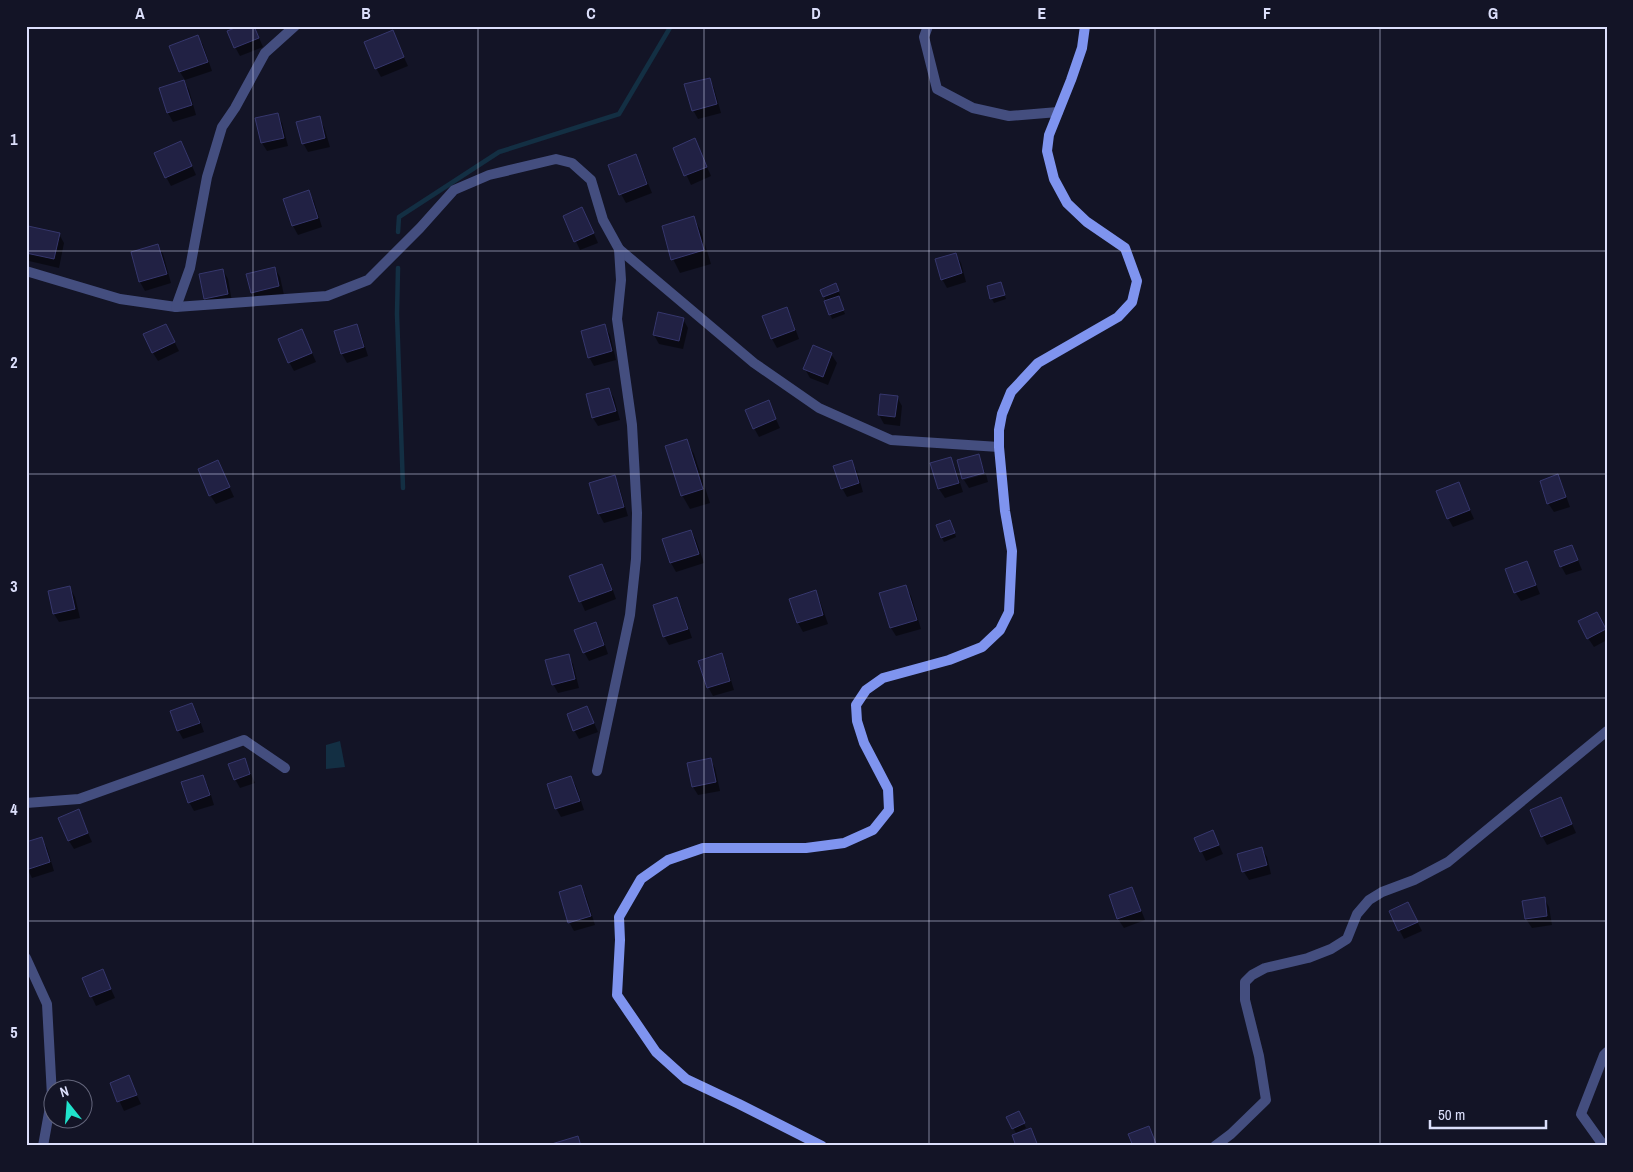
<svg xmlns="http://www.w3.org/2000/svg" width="1633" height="1172" viewBox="0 0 1633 1172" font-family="'Archivo Narrow',sans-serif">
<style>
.water{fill:#132f43}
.shadow{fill:#0007}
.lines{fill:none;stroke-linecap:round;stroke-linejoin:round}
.stream{stroke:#132f43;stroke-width:4.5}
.building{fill:#212144;stroke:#36376d}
.street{stroke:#444e7f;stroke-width:10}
.secondary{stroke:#7f94ef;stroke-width:10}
.grid{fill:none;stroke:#dcdffb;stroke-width:1;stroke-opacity:0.55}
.neatline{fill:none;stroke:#dcdffb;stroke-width:2}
.grid-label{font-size:16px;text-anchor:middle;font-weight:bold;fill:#dcdffb}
</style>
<rect width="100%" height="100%" fill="#131426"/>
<!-- water -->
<polygon class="water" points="340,741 345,767 326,769 326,745"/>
<!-- shadow -->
<g class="shadow">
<polygon points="254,26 263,47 240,56 235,47"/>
<polygon points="392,32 408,66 381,77 376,68"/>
<polygon points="198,37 203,45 212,71 185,80 180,72"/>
<polygon points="709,79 714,88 721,113 698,119 693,110"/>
<polygon points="184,81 189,90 196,115 173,122 168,113 160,89"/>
<polygon points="277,114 282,123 288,146 267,151 262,143"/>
<polygon points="319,118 324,127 330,147 308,152 303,143"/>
<polygon points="674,148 699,149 711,176 691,185"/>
<polygon points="186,152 196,175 171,186 166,177"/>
<polygon points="635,155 640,164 652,193 626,203 621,194"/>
<polygon points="308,192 314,201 322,227 298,235 293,226 285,199"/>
<polygon points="564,216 587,218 598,243 580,250"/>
<polygon points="693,217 701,231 711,264 680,273 673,259"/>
<polygon points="59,234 64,243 59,268 29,261 26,257 26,239"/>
<polygon points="158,246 163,254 171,283 145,291 140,282 132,253"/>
<polygon points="956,255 961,263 966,282 947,288 942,279"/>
<polygon points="275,268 280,277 284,295 257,301 252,292"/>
<polygon points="223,270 228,279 232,302 210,307 205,298"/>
<polygon points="1001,284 1006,299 994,303 992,299"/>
<polygon points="838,289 840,295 838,296 845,314 832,319 824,296"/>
<polygon points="786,308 791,317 799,339 777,348 772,339"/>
<polygon points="683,319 688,328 683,349 659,344 654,335"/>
<polygon points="166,325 179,351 158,361 153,353"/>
<polygon points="356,325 361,334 368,356 347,363 342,354 335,332"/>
<polygon points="605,326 610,335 616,360 594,366 589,357"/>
<polygon points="306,339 316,362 294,371 289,362"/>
<polygon points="831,354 837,363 828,385 810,378 805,369"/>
<polygon points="609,389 614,398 620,420 598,426 593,418"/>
<polygon points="897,397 902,406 900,426 884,424 879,415"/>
<polygon points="768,402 780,428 759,437 754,428"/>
<polygon points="686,441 694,454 710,503 690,509 682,495"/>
<polygon points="978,456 985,472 964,478 964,480 959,461"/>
<polygon points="950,458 955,467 963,492 945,498 939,489 931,464"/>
<polygon points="218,462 234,497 216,504 210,495"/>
<polygon points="851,462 857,471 863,492 847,497 842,488"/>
<polygon points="986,474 988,482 969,488 964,480"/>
<polygon points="1557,476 1562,485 1570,507 1554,512 1548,503"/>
<polygon points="614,477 619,486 628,516 604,523 599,514"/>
<polygon points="1458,483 1474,519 1453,527 1448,518"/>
<polygon points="952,525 956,537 944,542 942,538"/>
<polygon points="691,531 696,540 704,563 676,572 671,563 663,540"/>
<polygon points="1572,546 1582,570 1566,575 1561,566"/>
<polygon points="1526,563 1531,572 1540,594 1521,601 1515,592"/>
<polygon points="601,565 607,574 616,599 585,611 570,577"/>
<polygon points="906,587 911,596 921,629 896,636 891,628"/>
<polygon points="70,588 75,597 80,618 59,622 54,614"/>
<polygon points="815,592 820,601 828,624 803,632 798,623 791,599"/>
<polygon points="677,599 682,608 692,638 669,645 664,636"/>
<polygon points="1601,622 1607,633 1607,640 1594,647 1588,638"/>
<polygon points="595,624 601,633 608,654 589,661 584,652"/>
<polygon points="721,655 726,664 734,690 713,696 708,687"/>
<polygon points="568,656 573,664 579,688 558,693 553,684"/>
<polygon points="192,704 197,713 204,732 183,739 178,730"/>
<polygon points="587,707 598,732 579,739 574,730"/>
<polygon points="244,759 255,783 240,788 235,779"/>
<polygon points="710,759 715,768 720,791 698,795 693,787"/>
<polygon points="203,777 208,786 214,805 194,811 189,802"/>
<polygon points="571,777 576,786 584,810 561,817 556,808"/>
<polygon points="1561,799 1576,833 1547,845 1542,836"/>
<polygon points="78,811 92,842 74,849 69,841"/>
<polygon points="42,839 47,848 54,871 32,878 26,866"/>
<polygon points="1196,839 1217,841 1223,854 1206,861"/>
<polygon points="1261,848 1267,857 1271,874 1249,880 1244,872 1239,855"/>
<polygon points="581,887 586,896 595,925 574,931 569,922"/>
<polygon points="1131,888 1136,897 1145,920 1124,928 1118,919 1110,896"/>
<polygon points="1544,898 1549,907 1552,925 1532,928 1526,919 1523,902"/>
<polygon points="1390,912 1413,913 1422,931 1404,939"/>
<polygon points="103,971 115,998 96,1006 83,978"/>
<polygon points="128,1077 141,1104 124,1111 111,1083"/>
<polygon points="1019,1113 1026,1128 1016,1133 1008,1118"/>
</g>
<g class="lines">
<!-- stream -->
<g class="stream">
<polyline points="398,232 399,217 499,152 619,114 671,26"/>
<polyline points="398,268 397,314 403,488"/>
</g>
</g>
<!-- building -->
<g class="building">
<polygon points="240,26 254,26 259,38 234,48 227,31"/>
<polygon points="393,30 404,57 375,69 364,42"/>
<polygon points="198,35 208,62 179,72 169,46"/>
<polygon points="710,78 717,104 692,111 684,84"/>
<polygon points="184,80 192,105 167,113 159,88"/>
<polygon points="278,113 284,138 261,143 255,118"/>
<polygon points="320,116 325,138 302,144 296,122"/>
<polygon points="695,138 707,167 684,176 673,148"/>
<polygon points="181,141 192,166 165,178 154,153"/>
<polygon points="636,154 647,184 619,195 608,165"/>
<polygon points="309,190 318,218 292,226 283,199"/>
<polygon points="582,207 594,233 574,242 563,216"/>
<polygon points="694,216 704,250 671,260 662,226"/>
<polygon points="28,226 60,233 54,259 26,253 26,233"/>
<polygon points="158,244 167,274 139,282 131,252"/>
<polygon points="956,253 962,273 941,280 935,259"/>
<polygon points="275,267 279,286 251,293 246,274"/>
<polygon points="223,269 228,294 204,299 199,274"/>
<polygon points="1001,282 1005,295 990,299 987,286"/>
<polygon points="836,283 839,291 823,297 820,290"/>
<polygon points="839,296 844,310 829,315 824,301"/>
<polygon points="787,307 795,330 771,339 762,316"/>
<polygon points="658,312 684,318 679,341 653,335"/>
<polygon points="166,324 175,342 152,353 143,334"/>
<polygon points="357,324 364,347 341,354 334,331"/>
<polygon points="605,324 612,351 588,358 581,331"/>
<polygon points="302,329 312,353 288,363 278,339"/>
<polygon points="813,345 832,353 823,377 803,369"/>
<polygon points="609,388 616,411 592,418 586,394"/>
<polygon points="880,394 898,396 895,417 878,415"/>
<polygon points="769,400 776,419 753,429 745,410"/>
<polygon points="687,439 703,489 681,496 665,446"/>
<polygon points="979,454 984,473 962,479 957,460"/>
<polygon points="951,457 959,483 938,489 930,463"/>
<polygon points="218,460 230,487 209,496 198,469"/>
<polygon points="852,460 859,483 841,489 833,466"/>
<polygon points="1558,474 1566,497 1547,504 1540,481"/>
<polygon points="615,475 624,507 598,514 589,483"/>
<polygon points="1459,482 1470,510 1447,519 1436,491"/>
<polygon points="950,520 955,533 941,538 936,525"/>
<polygon points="691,530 699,554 670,563 662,539"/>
<polygon points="1572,545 1578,560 1560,567 1554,551"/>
<polygon points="1527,561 1536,585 1514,593 1505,569"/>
<polygon points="602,564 612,590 579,602 569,576"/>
<polygon points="906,585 917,620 890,628 879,593"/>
<polygon points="70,586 75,609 53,614 48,591"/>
<polygon points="816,590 823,615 797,623 789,599"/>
<polygon points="677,597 688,629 663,637 653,605"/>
<polygon points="1597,612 1606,629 1587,639 1578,621"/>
<polygon points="596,622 604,645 583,653 574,630"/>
<polygon points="722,653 730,681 707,688 698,661"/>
<polygon points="569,654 575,679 552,685 545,660"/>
<polygon points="192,703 200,723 177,731 170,711"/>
<polygon points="587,706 594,723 573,731 567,714"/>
<polygon points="245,758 250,774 234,780 228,764"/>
<polygon points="711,758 716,782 692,787 687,763"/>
<polygon points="203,775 210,795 188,803 181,782"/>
<polygon points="571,776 580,801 555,809 547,784"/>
<polygon points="1561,797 1572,824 1541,837 1530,810"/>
<polygon points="79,809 88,833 68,841 58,818"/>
<polygon points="1213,830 1219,845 1200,852 1194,838"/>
<polygon points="42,837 50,862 26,870 26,842"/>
<polygon points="1262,847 1267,865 1242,872 1237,854"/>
<polygon points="581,885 591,916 568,923 559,892"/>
<polygon points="1132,887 1141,911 1117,919 1109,895"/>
<polygon points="1545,897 1547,916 1525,919 1522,901"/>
<polygon points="1408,902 1418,922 1398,931 1389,911"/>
<polygon points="103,969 111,989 90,997 82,978"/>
<polygon points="129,1075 137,1095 117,1102 110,1083"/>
<polygon points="1019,1111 1025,1123 1012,1129 1006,1117"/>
<polygon points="1149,1126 1157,1146 1133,1146 1128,1134"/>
<polygon points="1031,1128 1038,1146 1016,1146 1012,1135"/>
<polygon points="578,1136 581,1146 545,1146"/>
</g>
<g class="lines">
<!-- street -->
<g class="street">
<polyline points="928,26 924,37 937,89 973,108 1009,116 1058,112"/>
<polyline points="26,271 120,299 176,307 327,296 368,280 420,228 454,190 489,175 556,159 572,163 591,180 603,220 619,249 754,363 819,408 891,440 999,447"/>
<polyline points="176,307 190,268 207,177 222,127 235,108 265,53 295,26"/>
<polyline points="597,771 630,615 636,559 637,513 632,425 617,319 621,280 619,249"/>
<polyline points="26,803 79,799 244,740 285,768"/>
<polyline points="26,958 47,1004 52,1096 43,1146"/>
<polyline points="1215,1146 1231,1134 1266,1100 1259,1056 1245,1000 1245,982 1252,975 1265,968 1308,958 1331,949 1347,939 1357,914 1369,900 1382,892 1414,880 1448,862 1607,731"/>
<polyline points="1607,1146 1601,1142 1581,1114 1604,1055 1607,1052"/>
</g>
<!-- secondary -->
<polyline class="secondary" points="822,1146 739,1104 686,1079 656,1052 617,995 620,940 619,917 641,879 668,860 703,848 806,848 844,843 873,830 889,810 888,789 864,743 857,721 856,705 866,690 883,678 949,660 982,647 1000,630 1009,612 1012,551 1005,511 999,447 999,430 1002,414 1011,392 1038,363 1118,317 1132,302 1137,281 1125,248 1087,222 1067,203 1054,179 1047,151 1049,135 1071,80 1082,48 1085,26"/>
</g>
<!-- grid -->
<path class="grid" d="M253,26V1146M478,26V1146M704,26V1146M929,26V1146M1155,26V1146M1380,26V1146M26,251H1607M26,474H1607M26,698H1607M26,921H1607"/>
<!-- border -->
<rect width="1633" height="1172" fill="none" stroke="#131426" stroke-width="55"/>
<!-- north arrow -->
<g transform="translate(68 1104) rotate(343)"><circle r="24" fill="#131426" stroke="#63657b"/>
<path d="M0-4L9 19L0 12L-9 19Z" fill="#20e3cc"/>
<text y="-8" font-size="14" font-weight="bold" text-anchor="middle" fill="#dcdffb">N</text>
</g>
<!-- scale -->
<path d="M1430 1120v8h116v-8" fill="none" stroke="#dcdffb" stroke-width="2.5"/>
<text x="1438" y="1120" font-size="15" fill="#dcdffb" stroke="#131426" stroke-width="4" paint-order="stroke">50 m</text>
<rect x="28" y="28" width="1578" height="1116" class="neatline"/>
<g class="grid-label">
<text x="140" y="19">A</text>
<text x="366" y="19">B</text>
<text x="591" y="19">C</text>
<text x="816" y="19">D</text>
<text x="1042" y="19">E</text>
<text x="1267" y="19">F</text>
<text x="1493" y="19">G</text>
<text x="14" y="145">1</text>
<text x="14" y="368">2</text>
<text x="14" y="592">3</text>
<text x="14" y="815">4</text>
<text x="14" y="1038">5</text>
</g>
</svg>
